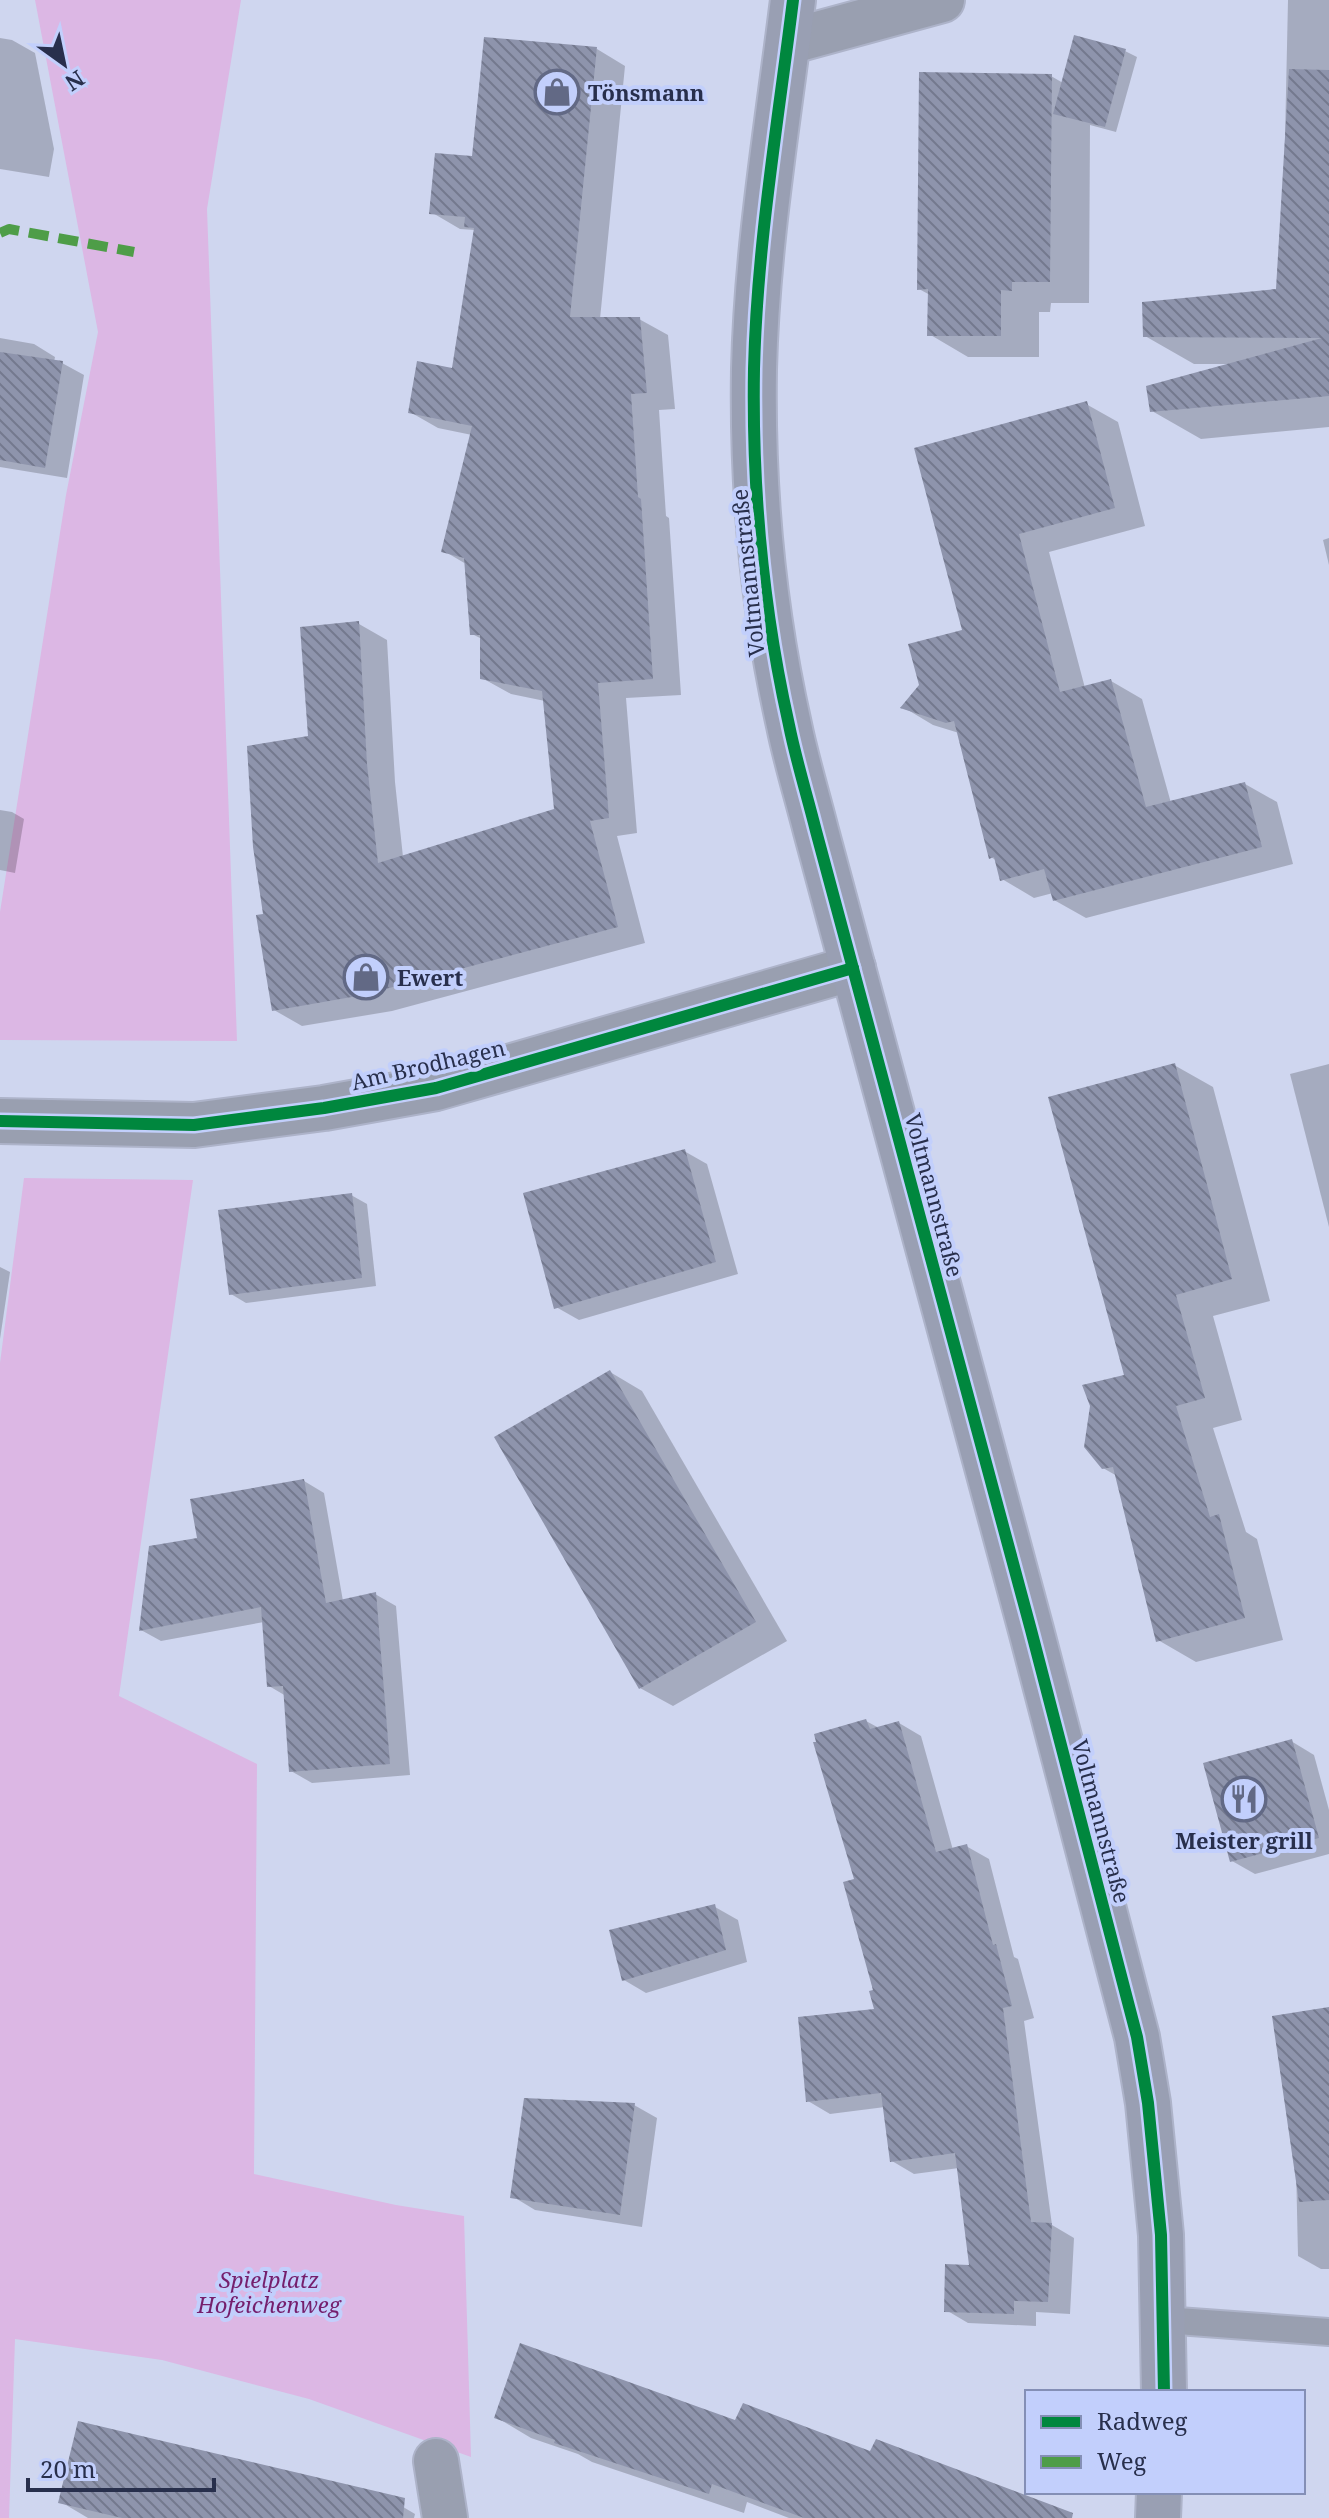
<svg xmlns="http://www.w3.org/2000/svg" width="1329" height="2518" viewBox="0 0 1329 2518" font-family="'Noto Serif',serif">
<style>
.park{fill:#dcb7e4}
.shadow{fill:#0003}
.building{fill:url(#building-back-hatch)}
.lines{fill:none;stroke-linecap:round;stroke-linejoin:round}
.lane-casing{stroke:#adb3c9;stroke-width:30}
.street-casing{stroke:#adb3c9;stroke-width:48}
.secondary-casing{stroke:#adb3c9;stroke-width:48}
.lane{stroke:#999fb0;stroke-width:26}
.street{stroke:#999fb0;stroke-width:44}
.secondary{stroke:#999fb3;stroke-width:44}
.quiet{stroke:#4e9d48;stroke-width:10;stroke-dasharray:20 10;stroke-linecap:butt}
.cycleway-casing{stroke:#c2cffc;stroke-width:17}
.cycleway{stroke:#00873e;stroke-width:12}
.labels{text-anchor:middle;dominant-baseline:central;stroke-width:8;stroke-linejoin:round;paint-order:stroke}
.poi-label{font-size:22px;font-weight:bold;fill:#282f4c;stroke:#c2cffc;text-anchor:start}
.street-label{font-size:22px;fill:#282f4c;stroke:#c2cffc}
.park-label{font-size:22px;font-style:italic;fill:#751f6d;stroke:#c2cffc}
</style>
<defs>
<pattern id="building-back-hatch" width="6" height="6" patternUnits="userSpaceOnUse" patternTransform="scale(2)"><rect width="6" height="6" fill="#8e94ac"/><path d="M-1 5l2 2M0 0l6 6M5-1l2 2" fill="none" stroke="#74798e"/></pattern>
</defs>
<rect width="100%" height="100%" fill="#cfd6ef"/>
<!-- park -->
<g class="park">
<polygon points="35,0 241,0 207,209 237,1041 0,1040 0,912 66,495 98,332"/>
<polygon points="24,1178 193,1180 119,1696 257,1764 254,2174 396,2205 464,2216 471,2457 309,2399 162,2360 15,2339 9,2518 0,2518 0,1363"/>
</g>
<!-- shadow -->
<g class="shadow">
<polygon points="1288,0 1329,0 1329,427 1201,439 1152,411 1228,364 1194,364 1145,336 1278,291 1284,184"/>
<polygon points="0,38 12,40 35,53 54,149 49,177 0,169"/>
<polygon points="597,49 625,66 600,319 639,319 668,335 675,409 659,410 666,516 669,518 681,695 626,698 637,833 617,836 645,943 392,1011 302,1026 274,1010 265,916 310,738 359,624 387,640 395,782 403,857 556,810 545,701 511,694 482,678 482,639 472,634 466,564 444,551 472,435 438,428 410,412 454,370 475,230 460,229 431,212 474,158"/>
<polygon points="1125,51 1137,57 1116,132 1090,125 1089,303 1051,303 1050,312 1039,312 1039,357 968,357 929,334 930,295 919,289 1051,76 1063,83"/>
<polygon points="0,338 34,344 55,357 54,362 62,363 84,375 67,478 0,467"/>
<polygon points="1086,404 1118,422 1145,526 1049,552 1085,688 1111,681 1142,699 1171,803 1245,784 1277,802 1293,864 1086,918 1054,900 1053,893 1034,898 1002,879 997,861 991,857 959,733 933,725 903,707 965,631"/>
<polygon points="1329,538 1329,565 1323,540"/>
<polygon points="0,810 12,812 24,819 15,873 0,870"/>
<polygon points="1329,1064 1329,1227 1290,1074"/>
<polygon points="1174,1065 1213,1087 1270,1301 1213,1316 1242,1420 1213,1428 1246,1532 1257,1539 1283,1640 1196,1662 1158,1640 1117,1476 1103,1468 1126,1377"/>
<polygon points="684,1151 707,1164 738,1274 579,1320 556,1307"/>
<polygon points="351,1195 367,1204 376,1286 246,1303 231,1294"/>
<polygon points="0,1267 10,1272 0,1339"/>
<polygon points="610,1372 642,1391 787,1641 673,1706 640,1688"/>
<polygon points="304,1481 324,1493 343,1601 375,1594 396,1606 410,1775 312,1783 291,1771 286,1696 269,1686 264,1622 161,1641 141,1630 199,1540"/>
<polygon points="866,1721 879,1728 899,1723 921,1736 953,1850 966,1846 989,1859 1014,1957 1018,1959 1034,2018 1024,2021 1052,2225 1074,2238 1070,2314 1036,2312 1036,2326 968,2323 946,2310 971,2267 959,2168 914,2174 892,2161 885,2107 830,2114 808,2101 876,2011 856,1881"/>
<polygon points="1291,1741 1314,1755 1329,1810 1329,1854 1255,1874 1232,1861"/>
<polygon points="715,1907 738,1920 747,1962 646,1993 624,1980"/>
<polygon points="1329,2009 1329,2269 1321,2269 1298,2256 1296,2166"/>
<polygon points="634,2105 657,2118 642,2227 535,2210 512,2196"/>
<polygon points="496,2417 1038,2518 789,2518 747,2502 744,2513 592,2462 578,2454 531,2438"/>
<polygon points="383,2495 415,2514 414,2518 88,2518 61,2502"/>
</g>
<!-- building -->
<g class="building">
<polygon points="1074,35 1126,49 1105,127 1053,114"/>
<polygon points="484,37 597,47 570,317 640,317 647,393 631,394 638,497 641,499 653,679 598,683 609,818 590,821 618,927 363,995 272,1011 256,915 263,914 253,847 247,746 308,736 300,627 359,621 367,764 378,863 554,809 542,691 480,679 480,635 470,635 464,558 441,552 472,426 408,413 417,361 452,368 474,228 464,227 465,217 429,214 435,153 472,156"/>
<polygon points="1289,69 1329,70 1329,396 1150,412 1146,386 1322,338 1143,337 1142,302 1276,289"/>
<polygon points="919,72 1052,74 1050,282 1012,282 1012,291 1001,290 1001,336 927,336 928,289 917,290"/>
<polygon points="0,352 63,361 45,468 0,460"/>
<polygon points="1087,401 1115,508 1019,534 1060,692 1111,679 1146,807 1245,782 1262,847 1053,901 1044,869 1000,881 994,857 989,859 954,721 946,723 900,708 919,685 908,644 962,630 914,448"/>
<polygon points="1175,1063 1232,1279 1176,1295 1205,1398 1176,1406 1210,1517 1219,1514 1245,1618 1156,1642 1113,1467 1102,1469 1084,1447 1090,1406 1082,1385 1124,1375 1048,1097"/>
<polygon points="685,1149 716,1262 554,1309 523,1193"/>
<polygon points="352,1193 362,1278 229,1295 218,1210"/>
<polygon points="610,1370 756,1622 639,1689 494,1437"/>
<polygon points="304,1479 326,1603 376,1592 390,1764 289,1772 283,1686 267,1687 261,1607 139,1631 149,1546 197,1538 190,1499"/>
<polygon points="866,1719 870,1729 899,1721 936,1852 967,1844 993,1945 996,1944 1012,2006 1003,2008 1031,2222 1052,2223 1048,2302 1014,2301 1014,2314 944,2312 945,2264 969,2265 955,2153 890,2162 881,2093 806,2102 798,2017 874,2009 869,1991 873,1990 843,1882 854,1879 813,1742 816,1742 814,1734"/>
<polygon points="1292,1739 1319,1838 1230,1862 1203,1763"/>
<polygon points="715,1904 726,1950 622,1981 609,1930"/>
<polygon points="1329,2007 1329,2200 1299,2202 1272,2016"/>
<polygon points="524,2098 635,2103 620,2215 510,2198"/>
<polygon points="520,2343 735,2420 743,2403 870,2451 876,2439 1073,2513 1072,2518 804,2518 712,2484 709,2494 554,2443 555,2440 494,2418"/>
<polygon points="78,2421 405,2498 403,2518 122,2518 58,2503"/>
</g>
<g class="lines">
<!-- lane casing -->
<g class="lane-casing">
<polyline id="lane" points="1164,2320 1329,2332"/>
</g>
<!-- street casing -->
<g class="street-casing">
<g id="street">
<polyline points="788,42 942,0"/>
<polyline points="0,1121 194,1125 324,1108 436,1088 853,968"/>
<polyline points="436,2461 445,2518"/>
</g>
</g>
<!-- secondary casing -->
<g class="secondary-casing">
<g id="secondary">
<path d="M793,0C778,122 757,245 754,369C752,487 763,609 789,725C796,760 807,795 816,831L1031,1630L1137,2037L1148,2103L1161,2235L1164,2392"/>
<polyline points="1158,2518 1159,2492"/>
</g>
</g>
<!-- lane -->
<use href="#lane" class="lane"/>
<!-- street -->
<use href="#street" class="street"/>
<!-- secondary -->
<use href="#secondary" class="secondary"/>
<!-- quiet -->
<polyline class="quiet" points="0,233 9,229 134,252"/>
<!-- cycleway casing -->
<g class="cycleway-casing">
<g id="cycleway">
<path d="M793,0C778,122 757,245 754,369C752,487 763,609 789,725C796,760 807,795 816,831L1031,1630L1137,2037L1148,2103L1161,2235L1164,2392"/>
<polyline points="0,1121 194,1125 324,1108 436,1088 853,968"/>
</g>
</g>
<!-- cycleway -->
<use href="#cycleway" class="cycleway"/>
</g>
<!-- icons -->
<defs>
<g id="shop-ring" transform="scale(2.3)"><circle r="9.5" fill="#c2cffc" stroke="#626985" stroke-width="1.5"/><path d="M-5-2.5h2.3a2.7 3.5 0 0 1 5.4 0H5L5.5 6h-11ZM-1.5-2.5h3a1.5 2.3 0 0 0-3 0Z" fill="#626985"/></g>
<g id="restaurant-ring" transform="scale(2.3)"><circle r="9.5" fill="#c2cffc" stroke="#626985" stroke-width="1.5"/><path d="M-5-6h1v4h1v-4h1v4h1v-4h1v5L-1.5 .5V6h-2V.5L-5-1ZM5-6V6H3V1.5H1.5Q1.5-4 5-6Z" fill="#626985"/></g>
</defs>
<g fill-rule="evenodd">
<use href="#shop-ring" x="557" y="92"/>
<use href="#shop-ring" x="366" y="977"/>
<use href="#restaurant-ring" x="1244" y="1799"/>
</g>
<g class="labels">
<!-- poi labels -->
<g class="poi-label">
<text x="588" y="92">Tönsmann</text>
<text x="397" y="977">Ewert</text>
<text x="1244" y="1840" text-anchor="middle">Meister grill</text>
</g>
<!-- street labels -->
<g class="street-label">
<text transform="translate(747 573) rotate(-96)">Voltmannstraße</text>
<text transform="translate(428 1064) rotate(-13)">Am Brodhagen</text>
<text transform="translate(935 1195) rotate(75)">Voltmannstraße</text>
<text transform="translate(1102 1821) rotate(75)">Voltmannstraße</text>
</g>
<!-- park labels -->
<g class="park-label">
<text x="269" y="2279">Spielplatz<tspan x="269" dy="25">Hofeichenweg</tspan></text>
</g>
</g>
<!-- legend -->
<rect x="1025" y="2390" width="280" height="104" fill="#c2cffc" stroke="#848fb6" stroke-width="2"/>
<rect x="1041" y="2416" width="40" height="12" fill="#00873e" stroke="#848fb6" stroke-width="2"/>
<text x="1097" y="2430" font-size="24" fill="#282f4c">Radweg</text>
<rect x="1041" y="2456" width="40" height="12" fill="#4e9d48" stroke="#848fb6" stroke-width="2"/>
<text x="1097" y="2470" font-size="24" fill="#282f4c">Weg</text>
<!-- north arrow -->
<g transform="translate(64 64) rotate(147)" stroke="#c2cffc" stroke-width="6" paint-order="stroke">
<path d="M0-6L14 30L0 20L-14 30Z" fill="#282f4c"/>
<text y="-12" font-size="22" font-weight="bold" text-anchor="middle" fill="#282f4c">N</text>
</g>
<!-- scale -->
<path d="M28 2478v12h186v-12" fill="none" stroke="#282f4c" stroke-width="4"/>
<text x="40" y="2478" font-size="24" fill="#282f4c" stroke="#c2cffc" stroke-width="6" paint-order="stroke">20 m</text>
</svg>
